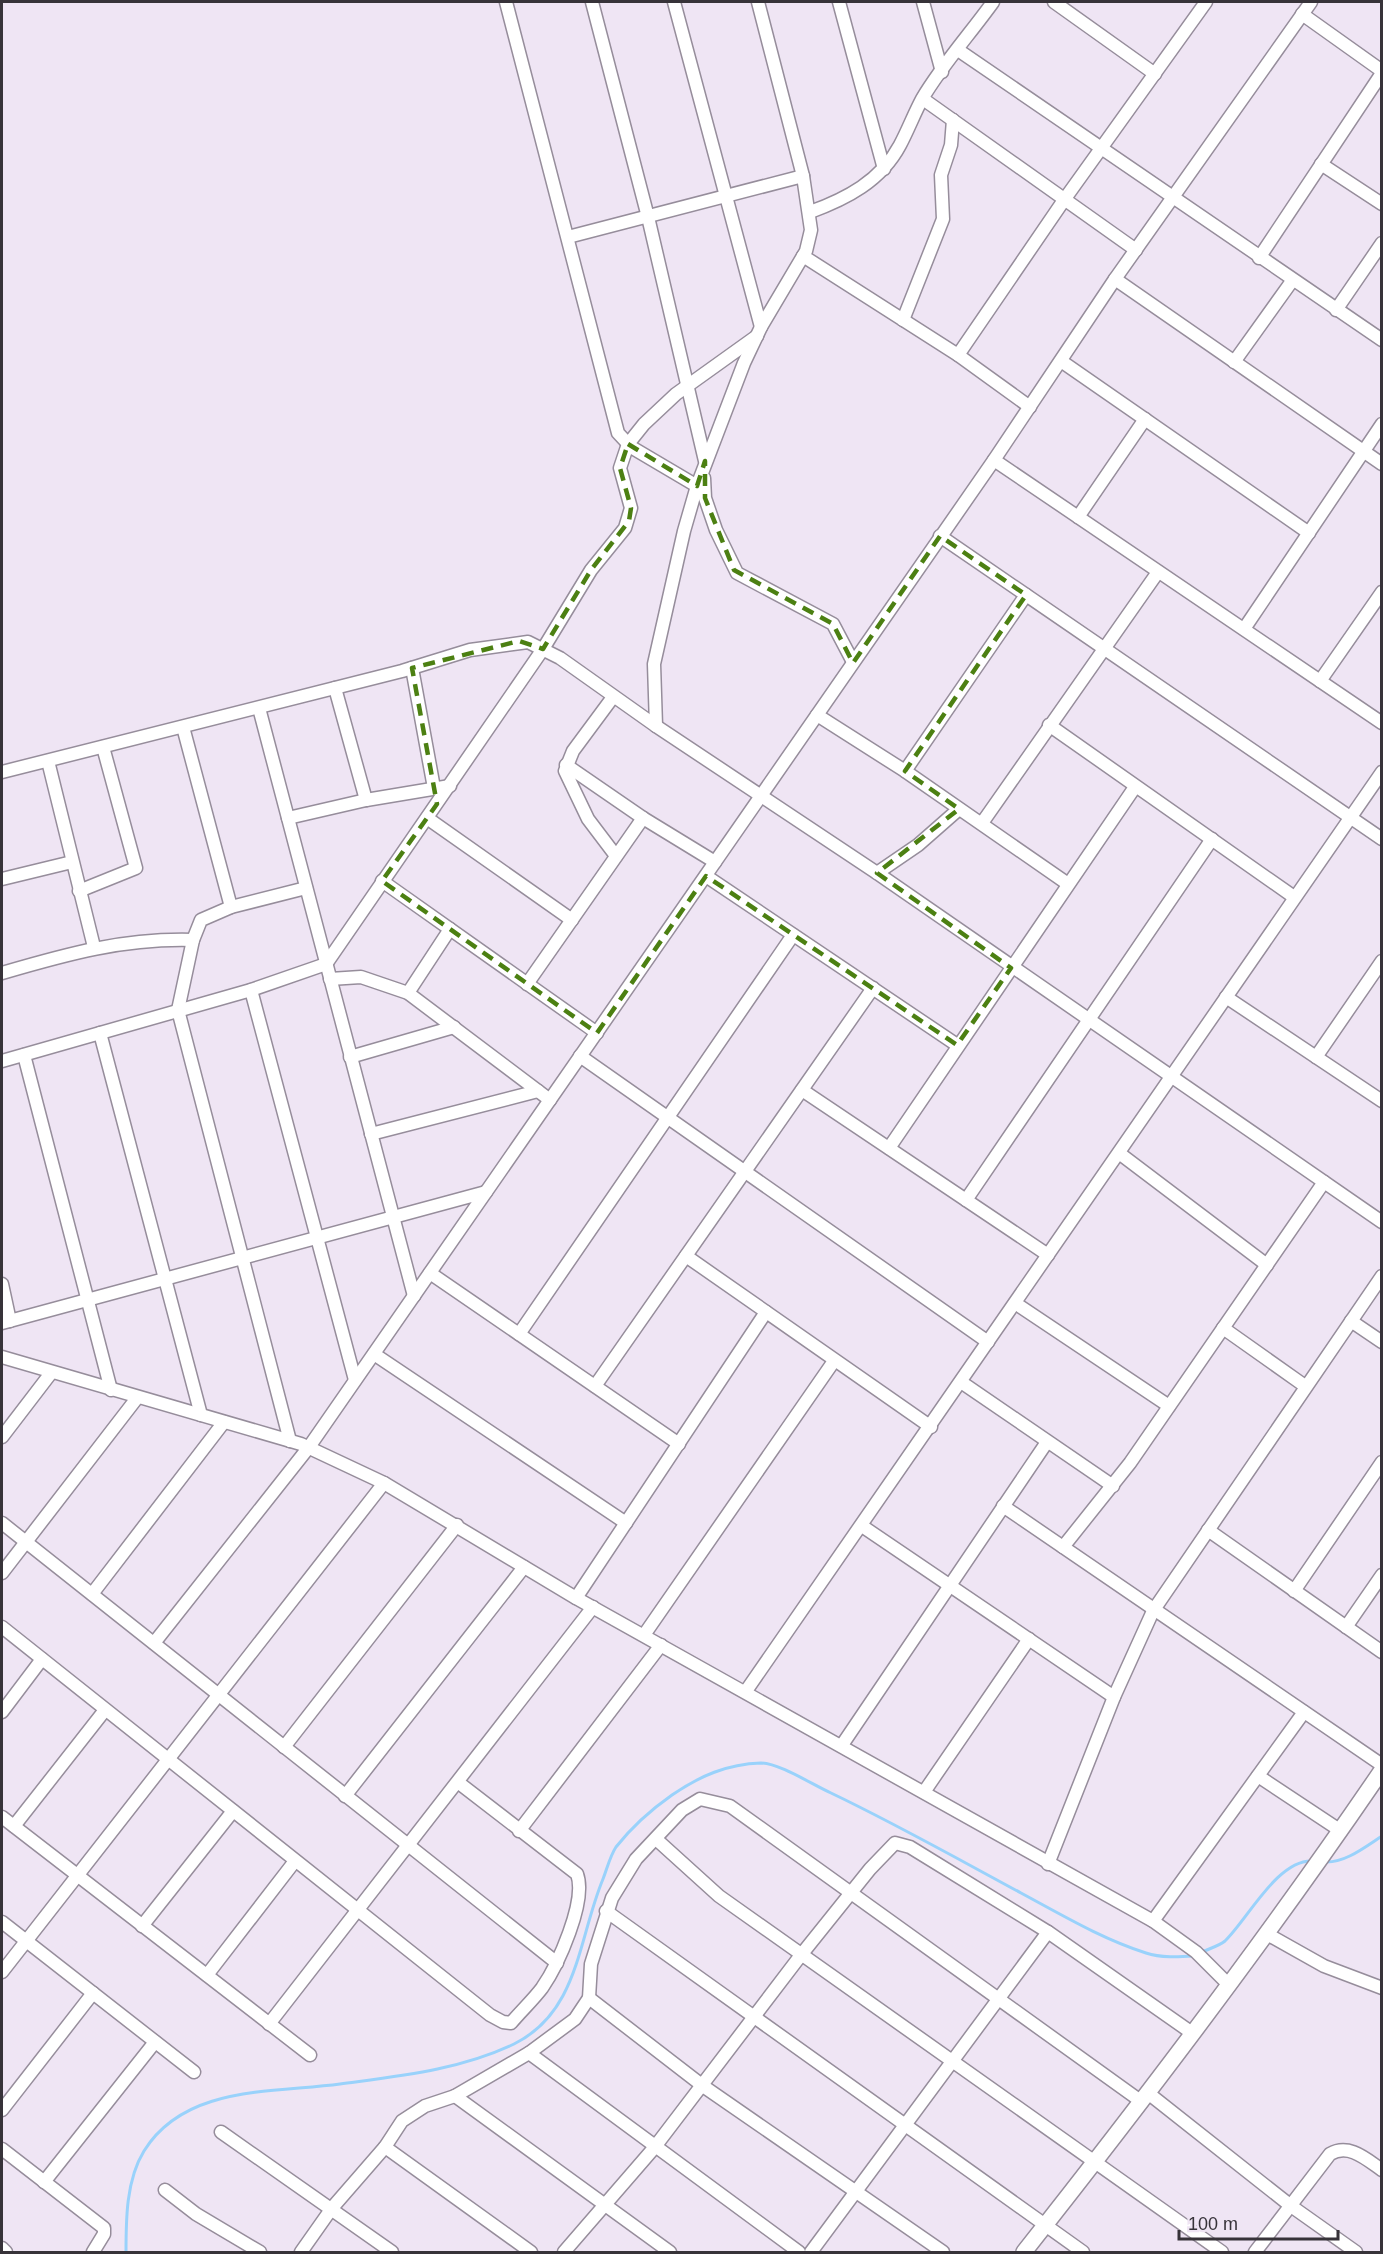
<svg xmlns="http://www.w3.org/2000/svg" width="1383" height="2254" viewBox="0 0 1383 2254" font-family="Arial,sans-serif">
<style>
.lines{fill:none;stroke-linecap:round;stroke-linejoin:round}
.stream{stroke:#99d2fb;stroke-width:3}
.minor-casing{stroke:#968d9b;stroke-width:15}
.tertiary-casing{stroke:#968d9b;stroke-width:18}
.minor{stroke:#fff;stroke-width:12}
.tertiary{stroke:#fff;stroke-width:15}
.marked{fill:none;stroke:#4c8012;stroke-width:4.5;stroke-dasharray:12 8;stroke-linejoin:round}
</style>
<rect width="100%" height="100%" fill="#efe5f4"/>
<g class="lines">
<!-- stream -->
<g class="stream">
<path d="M1325,1862C1345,1863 1365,1847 1382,1836"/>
<path d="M1200,1953C1208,1949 1219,1946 1225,1941C1248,1919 1277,1860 1312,1861"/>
<path d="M126,2252C126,2220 126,2180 144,2151C185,2085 273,2093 340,2084C399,2076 460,2070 514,2044C579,2012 578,1939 603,1879C607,1869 610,1856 616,1847C631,1828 652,1809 672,1795C700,1776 727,1764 761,1763C779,1763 813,1785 831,1793C896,1824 958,1859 1021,1893C1062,1915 1102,1939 1146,1953C1161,1958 1179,1957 1194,1956"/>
</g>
<!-- minor casing -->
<g class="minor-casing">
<g id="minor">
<polyline points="506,2 618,433 631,447 697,486"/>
<polyline points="592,2 648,217 705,461"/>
<polyline points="674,2 761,327"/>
<polyline points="839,2 884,169"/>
<polyline points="923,2 942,72"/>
<polyline points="1054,2 1155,74"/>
<polyline points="1302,14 1382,71"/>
<polyline points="958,50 1382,340"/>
<polyline points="923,99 1136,250"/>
<polyline points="1321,164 1382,204"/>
<path d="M810,212C846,199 881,181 900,145C908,130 914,114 922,99C942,65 970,34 993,2"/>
<polyline points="568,237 803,176"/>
<polyline points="803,256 958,355"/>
<polyline points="1259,258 1382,73"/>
<polyline points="1115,279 1382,464"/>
<polyline points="1336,310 1382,243"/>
<polyline points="903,320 943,219 941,175 951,145 953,120"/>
<polyline points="1061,361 1309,533"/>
<polyline points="1234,362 1292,281"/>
<polyline points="1030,407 958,355 1064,200 1206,2"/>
<polyline points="994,460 1382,723"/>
<polyline points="704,478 705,498 716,530 737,573 833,624 853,662"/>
<polyline points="1078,517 1145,419"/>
<polyline points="940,536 1382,839"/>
<polyline points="1244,629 1382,424"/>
<polyline points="412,668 434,788"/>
<polyline points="1320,681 1382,592"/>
<polyline points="335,688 366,800"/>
<polyline points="613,697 573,751 565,771 588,819 616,856"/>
<polyline points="259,708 414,1296"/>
<polyline points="817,715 905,771 1068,884"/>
<polyline points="1049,725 1294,897"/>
<polyline points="656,726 654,664 684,531 697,486 744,363 761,327 806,251 811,230 803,176 758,2"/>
<polyline points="183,727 231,907"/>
<polyline points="48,761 94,947"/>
<polyline points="566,765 643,818 715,862"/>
<polyline points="905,771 1026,595"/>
<polyline points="2,772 402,671 470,650 528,642 560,658 656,726 877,873 1382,1222"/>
<polyline points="288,818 366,800 450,786"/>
<polyline points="427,818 572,920"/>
<polyline points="982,823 1158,572"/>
<polyline points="877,873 918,845 959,809"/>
<polyline points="706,876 957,1045"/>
<polyline points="2,879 72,862"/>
<polyline points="382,881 597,1033"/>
<polyline points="79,891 136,868 103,747"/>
<path d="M2,973C67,954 124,938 193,940"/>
<polyline points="330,979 361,977 408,993 550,1100"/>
<polyline points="527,984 643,818"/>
<polyline points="251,990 355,1380"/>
<polyline points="408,993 450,929"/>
<polyline points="1226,997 1382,1101"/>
<polyline points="100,1033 201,1415"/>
<polyline points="24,1055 111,1390"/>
<polyline points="580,1056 988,1342"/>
<polyline points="350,1057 454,1027"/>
<polyline points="1316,1057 1382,961"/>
<polyline points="2,1061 251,990 326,964 543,649 591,570 625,528 631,508 620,468 628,444 644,424 676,394 757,336"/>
<polyline points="802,1090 1048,1255"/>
<polyline points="371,1134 538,1091"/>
<polyline points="889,1148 1135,787"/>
<polyline points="1119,1153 1267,1265"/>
<polyline points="966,1200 1212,839"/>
<polyline points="686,1256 931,1427"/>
<polyline points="430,1273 679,1444"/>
<polyline points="2,1284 10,1321"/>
<polyline points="1015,1303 1169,1406"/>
<polyline points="1351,1321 1382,1342"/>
<polyline points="2,1323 486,1192"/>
<polyline points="1223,1328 1305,1386"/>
<polyline points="519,1334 793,935"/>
<polyline points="374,1354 626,1523"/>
<polyline points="2,1357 301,1444 384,1483 576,1598 1153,1921 1196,1952 1228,1984"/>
<polyline points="961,1382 1113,1486"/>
<polyline points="595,1386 873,988"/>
<polyline points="2,1437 51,1373"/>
<polyline points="290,1441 178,1010 193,940 201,920 231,907 306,888"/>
<polyline points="1003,1506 1382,1765"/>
<polyline points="2,1523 557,1963"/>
<polyline points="862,1526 1114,1697"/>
<polyline points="1208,1530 1382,1652"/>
<polyline points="1063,1547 1130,1463 1324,1182"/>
<polyline points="2,1573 137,1398"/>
<polyline points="1294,1591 1382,1462"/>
<polyline points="92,1594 224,1422"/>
<polyline points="576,1598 766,1312"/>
<path d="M2,1627L490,2015L503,2022L511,2023C521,2011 533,2000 542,1988C558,1965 587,1901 577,1874L459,1783"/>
<polyline points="1346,1627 1382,1575"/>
<polyline points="644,1635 834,1361"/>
<polyline points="154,1643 309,1447 994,460 1115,279 1311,2"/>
<polyline points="746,1691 1382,772"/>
<polyline points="2,1712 42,1659"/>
<polyline points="842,1745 1047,1442"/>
<polyline points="284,1747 457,1525"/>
<polyline points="1258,1776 1341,1831"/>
<polyline points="924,1792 1029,1639"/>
<polyline points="345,1796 524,1567"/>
<polyline points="2,1817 310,2055"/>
<polyline points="14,1826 105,1710"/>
<polyline points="519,1831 661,1645"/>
<polyline points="656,1839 719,1896 1222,2252"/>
<polyline points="1048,1864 1114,1697 1153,1611 1382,1276"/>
<polyline points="606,1911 1083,2252"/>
<polyline points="1153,1921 1304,1712"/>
<polyline points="2,1922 194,2072"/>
<polyline points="142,1926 233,1811"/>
<polyline points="1267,1934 1324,1966 1382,1988"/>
<polyline points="2,1972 384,1483"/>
<polyline points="207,1975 295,1861"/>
<polyline points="589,1998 703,2086 943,2252"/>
<polyline points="269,2024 593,1607"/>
<polyline points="529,2053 799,2252"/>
<polyline points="1148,2093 1291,2206 1356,2252"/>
<polyline points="455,2096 670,2252"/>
<polyline points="2,2110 93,1993"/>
<polyline points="221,2132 392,2252"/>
<polyline points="385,2147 531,2252"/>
<polyline points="2,2149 104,2228 104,2234 93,2252"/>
<polyline points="44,2182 155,2042"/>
<polyline points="165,2190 196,2214 260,2252"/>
<polyline points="2,2248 6,2252"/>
<polyline points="301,2252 332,2208 385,2147 402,2121 425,2106 455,2096 529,2053 575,2019 589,1998 591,1964 612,1898 636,1859 682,1810 700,1799 730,1806 1142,2102"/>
<polyline points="564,2252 654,2148 801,1955 870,1869 895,1843 910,1847 1048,1932 1192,2033"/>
<polyline points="811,2252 1048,1932"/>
<path d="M1255,2252L1330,2154C1349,2143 1366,2159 1382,2170"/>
</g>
</g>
<!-- tertiary casing -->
<g class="tertiary-casing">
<path id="tertiary" d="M1024,2252C1148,2095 1269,1936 1382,1770"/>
</g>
<!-- minor -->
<use href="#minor" class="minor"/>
<!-- tertiary -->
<use href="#tertiary" class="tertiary"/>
</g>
<!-- marked area -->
<path class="marked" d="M628,444L697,486L705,461V498L734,570L833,624L853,663L940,536L1026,595L905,771L959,809L877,873L1011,968L957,1045L706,876L597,1033L382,881L437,804L412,668L519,641L543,649L591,570L629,521L631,508L620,468Z"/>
<!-- border -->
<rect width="1383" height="2254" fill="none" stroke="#373339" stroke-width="6"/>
<!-- scale -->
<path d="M1179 2230v9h159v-9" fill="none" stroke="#373339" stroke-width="3"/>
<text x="1188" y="2230" font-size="18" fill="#373339" stroke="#efe5f4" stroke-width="4.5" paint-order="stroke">100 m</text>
</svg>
